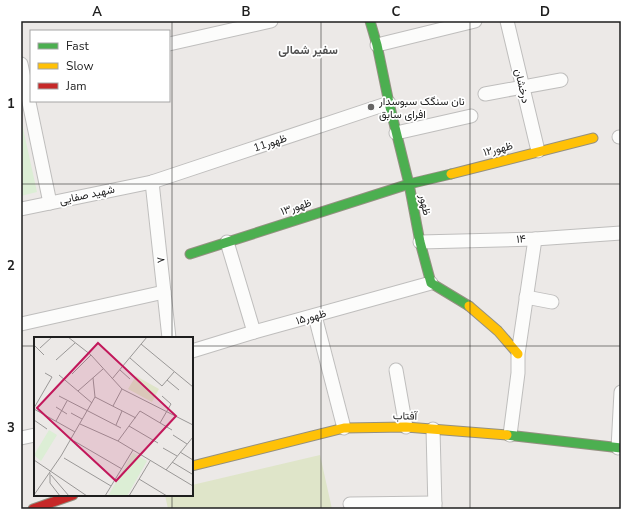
<svg xmlns="http://www.w3.org/2000/svg" width="642" height="530" viewBox="0 0 642 530" font-family="'Nunito Sans',Vazirmatn,sans-serif">
<style>
.grass{fill:#dfe5c9}
.park{fill:#dceed5}
.lines{fill:none;stroke-linecap:round;stroke-linejoin:round}
.street-casing{stroke:#bfbebd;stroke-width:15}
.fast-casing{stroke:#949081;stroke-width:11}
.slow-casing{stroke:#949081;stroke-width:11}
.jam-casing{stroke:#949081;stroke-width:11}
.street{stroke:#fcfcfb;stroke-width:13}
.fast{stroke:#4caf50;stroke-width:9}
.slow{stroke:#ffc107;stroke-width:9}
.jam{stroke:#c62828;stroke-width:9}
.grid{fill:none;stroke:#1e1e1e;stroke-width:1;stroke-opacity:0.55}
.poi-dot{fill:#666564;stroke:#fff;stroke-width:1.5}
.labels{text-anchor:middle;dominant-baseline:central;stroke-width:3.5;stroke-linejoin:round;paint-order:stroke}
.street-label{font-size:11px;fill:#1e1e1e;stroke:#fff}
.poi-label{font-size:11px;fill:#1e1e1e;stroke:#fff;text-anchor:start}
.neighbourhood-label{font-size:12px;font-weight:bold;fill:#515151;stroke:#fff}
.inset-road{fill:none;stroke:#9a9897;stroke-width:1}
.view{fill:#c2185b;fill-opacity:0.15;stroke:#c2185b;stroke-width:2}
.inset-edge{fill:none;stroke:#1e1e1e;stroke-width:2}
.neatline{fill:none;stroke:#1e1e1e;stroke-width:1.5}
.grid-label{font-size:13px;text-anchor:middle;font-weight:bold;fill:#1e1e1e}
</style>
<rect width="100%" height="100%" fill="#ece9e7"/>
<!-- grass -->
<polygon class="grass" points="320,455 332,509 168,509 165,495 192,495 192,485"/>
<!-- park -->
<polygon class="park" points="21,119 37,192 21,196"/>
<g class="lines">
<!-- street casing -->
<g class="street-casing">
<g id="street">
<polyline points="507,21 538,151"/>
<polyline points="169,44 271,21"/>
<polyline points="377,45 475,21"/>
<polyline points="21,64 50,203"/>
<polyline points="485,94 561,80"/>
<polyline points="396,133 471,116"/>
<polyline points="619,137 621,137"/>
<polyline points="152,182 169,338"/>
<polyline points="21,209 152,182 389,103"/>
<polyline points="227,242 254,332"/>
<polyline points="420,242 535,239 621,233"/>
<polyline points="526,297 552,302"/>
<polyline points="315,316 344,428"/>
<polyline points="21,324 164,292"/>
<polyline points="192,351 254,332 431,283"/>
<polyline points="396,370 406,427"/>
<polyline points="433,429 435,509"/>
<polyline points="510,435 518,373 518,354 535,239"/>
<polyline points="21,438 35,435"/>
<polyline points="618,448 621,392"/>
<polyline points="350,504 435,503"/>
</g>
</g>
<!-- fast casing -->
<g class="fast-casing">
<g id="fast">
<polyline points="370,21 377,45 389,103 409,184 420,242 431,283 469,306"/>
<polyline points="190,254 409,184 451,174"/>
<polyline points="507,435 621,448"/>
</g>
</g>
<!-- slow casing -->
<g class="slow-casing">
<g id="slow">
<polyline points="451,174 593,138"/>
<polyline points="469,306 498,331 518,354"/>
<polyline points="192,466 344,428 406,427 507,435"/>
</g>
</g>
<!-- jam casing -->
<g class="jam-casing">
<polyline id="jam" points="33,509 73,495"/>
</g>
<!-- street -->
<use href="#street" class="street"/>
<!-- fast -->
<use href="#fast" class="fast"/>
<!-- slow -->
<use href="#slow" class="slow"/>
<!-- jam -->
<use href="#jam" class="jam"/>
</g>
<!-- grid -->
<path class="grid" d="M172,21V338M321,21V509M470,21V509M21,184H621M21,346H35M192,346H621M172,495V509"/>
<!-- markers -->
<circle class="poi-dot" cx="371" cy="107" r="4"/>
<g class="labels">
<!-- street labels -->
<g class="street-label">
<text transform="translate(522 86) rotate(77)">درخشان</text>
<text transform="translate(270 143) rotate(-18)">11ظهور</text>
<text transform="translate(498 149) rotate(-14)">ظهور۱۲</text>
<text transform="translate(87 195) rotate(-12)">شهید صفایی</text>
<text transform="translate(425 205) rotate(79)">ظهور</text>
<text transform="translate(296 207) rotate(-18)">ظهور۱۳</text>
<text transform="translate(521 239) rotate(-2)">۱۴</text>
<text transform="translate(161 260) rotate(-96)">۷</text>
<text transform="translate(311 317) rotate(-15)">ظهور۱۵</text>
<text transform="translate(405 416) rotate(1)">آفتاب</text>
</g>
<!-- poi labels -->
<g class="poi-label">
<text x="379" y="101">نان سنگک سبوسدار<tspan x="379" dy="13">افرای سابق</tspan></text>
</g>
<!-- neighbourhood labels -->
<g class="neighbourhood-label">
<text x="308" y="50">سفیر شمالی</text>
</g>
</g>
<!-- overview -->
<g transform="translate(34 337)">
<rect width="159" height="159" fill="#ece9e7"/>
<path d="M102,39L125,52L118,65L94,52Z" fill="#dfe5c9"/>
<path d="M15,93L23,98L7,124L0,118ZM99,116L113,124L93,159H74Z" fill="#dceed5"/>
<path class="inset-road" d="M34,0L57,18L88,52L159,88M107,7L159,50M0,8L10,18M6,11L18,0M96,21L128,49L140,35M22,23L41,6M86,33L96,42M38,37L57,18M25,38L58,66M78,42L113,0M133,43L145,53M44,54L69,32M25,59L87,91M61,60L102,81M79,69L88,52M22,70L33,77M0,71L18,40L11,36M0,72L41,95M37,76L48,82M0,83L13,92M22,84L33,64M126,86L137,67L128,59M46,87L84,104L159,149M82,88L88,74M95,89L124,106M139,98L153,107M40,104L88,132M84,104L106,74L138,93M129,111L143,119M146,115L159,123M30,121L77,149M0,123L53,159M138,125L158,137M132,133L159,100M16,136V146L26,159M17,138L35,159M105,142L133,159M0,158L27,119L61,60L59,41M71,159L99,113M95,159L116,124"/>
<path class="view" d="M64,6L142,79L82,144L3,71Z"/>
<rect width="159" height="159" class="inset-edge"/>
</g>
<!-- border -->
<rect width="642" height="530" fill="none" stroke="#ffffff" stroke-width="44"/>
<!-- legend -->
<rect x="30" y="30" width="140" height="72" fill="#ffffff" stroke="#a5a5a5"/>
<rect x="38" y="43" width="20" height="6" fill="#4caf50" stroke="#a5a5a5"/>
<text x="66" y="50" font-size="12" fill="#1e1e1e">Fast</text>
<rect x="38" y="63" width="20" height="6" fill="#ffc107" stroke="#a5a5a5"/>
<text x="66" y="70" font-size="12" fill="#1e1e1e">Slow</text>
<rect x="38" y="83" width="20" height="6" fill="#c62828" stroke="#a5a5a5"/>
<text x="66" y="90" font-size="12" fill="#1e1e1e">Jam</text>
<rect x="22" y="22" width="598" height="486" class="neatline"/>
<g class="grid-label">
<text x="97" y="16">A</text>
<text x="246" y="16">B</text>
<text x="396" y="16">C</text>
<text x="545" y="16">D</text>
<text x="11" y="108">1</text>
<text x="11" y="270">2</text>
<text x="11" y="432">3</text>
</g>
</svg>
